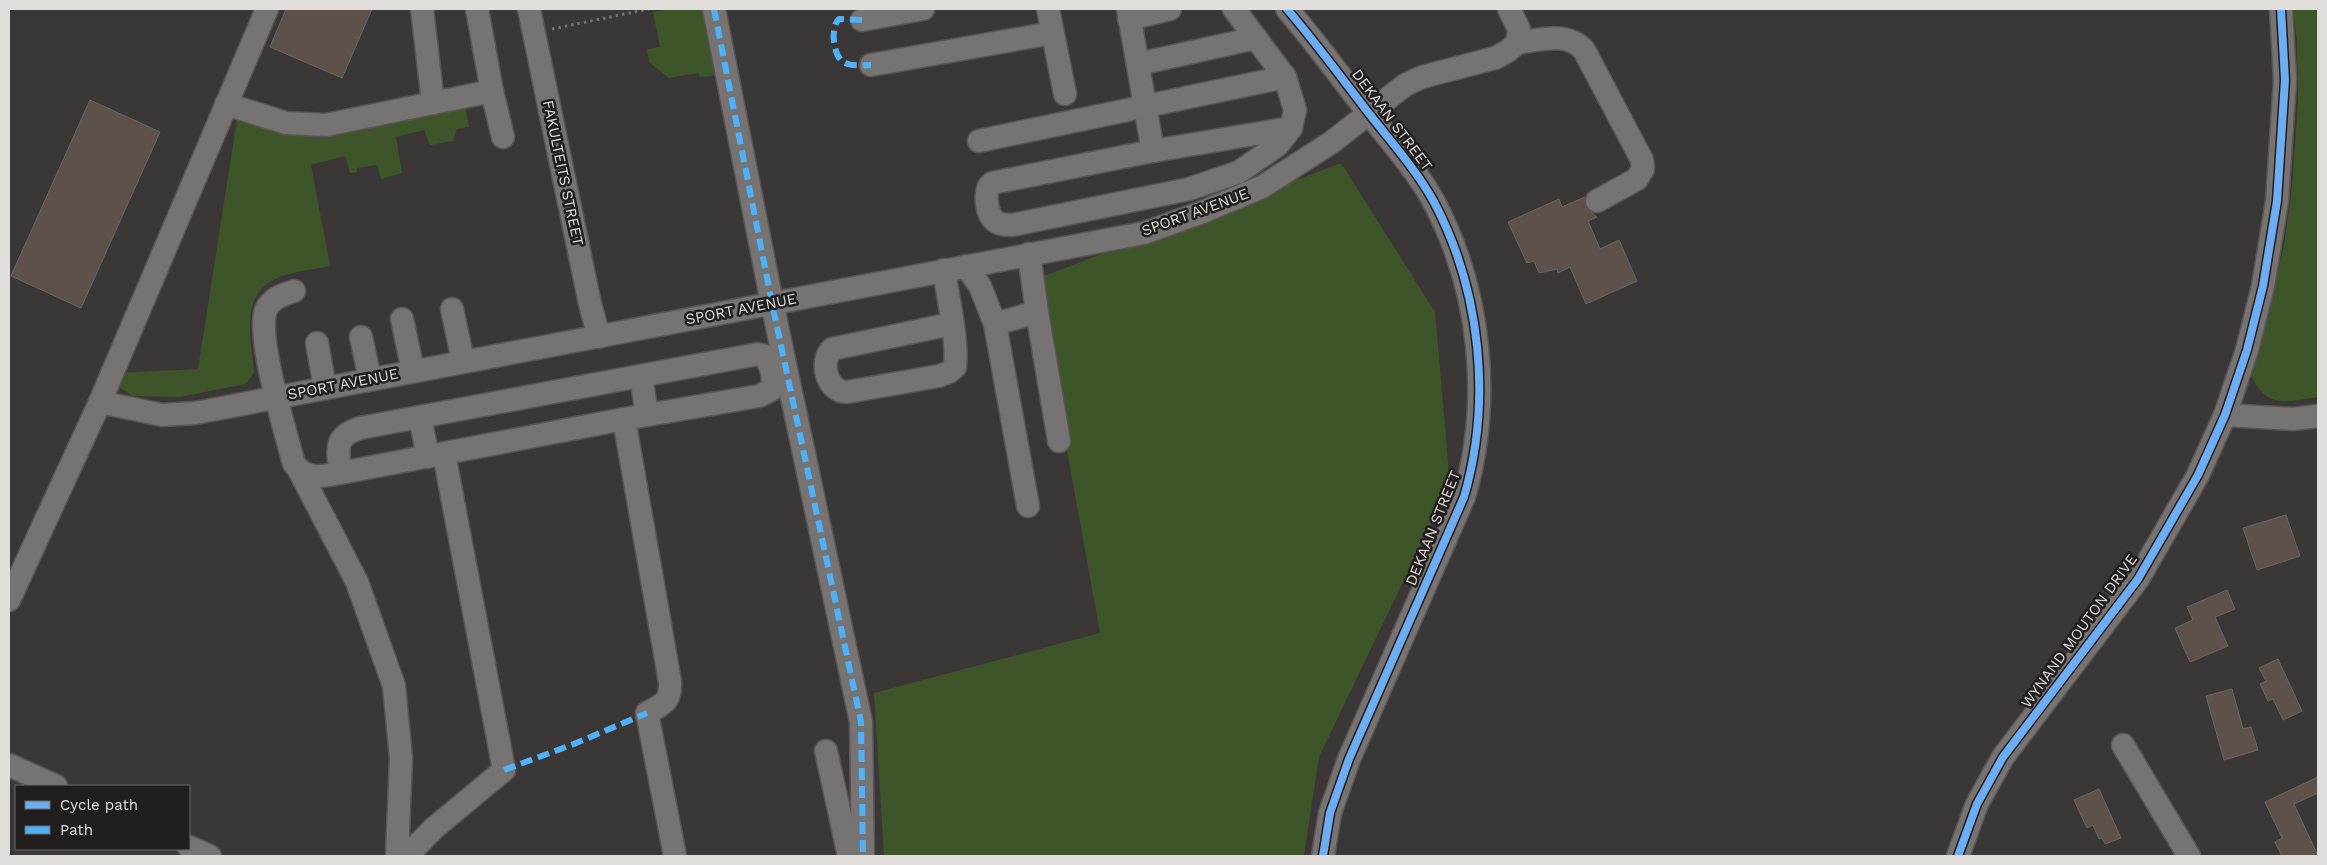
<svg xmlns="http://www.w3.org/2000/svg" width="2327" height="865" viewBox="0 0 2327 865" font-family="'Work Sans',sans-serif">
<style>
.green{fill:#3e552a}
.building{fill:#5e504a;stroke:#696665}
.lines{fill:none;stroke-linecap:round;stroke-linejoin:round}
.minor-casing{stroke:#585554;stroke-width:25}
.path{stroke:#757271;stroke-width:3;stroke-dasharray:2.5 4;stroke-linecap:butt}
.minor{stroke:#767372;stroke-width:22}
.quiet{stroke:#4fb1f8;stroke-width:6;stroke-dasharray:12 6;stroke-linecap:butt}
.cycleway-casing{stroke:#221e1d;stroke-width:11}
.cycleway{stroke:#6dadf4;stroke-width:8}
.labels{text-anchor:middle;dominant-baseline:central;stroke-width:5;stroke-linejoin:round;paint-order:stroke}
.street-label{font-size:15px;fill:#e1dddb;stroke:#221e1d}
</style>
<rect width="100%" height="100%" fill="#3b3736"/>
<!-- green -->
<g class="green">
<polygon points="669,9 705,9 722,75 700,77 698,73 669,78 649,62 647,49 660,47 653,12"/>
<path d="M2293,9H2318V397C2287,402 2266,409 2251,375L2284,246L2292,187L2298,103L2297,41Z"/>
<path d="M462,90L469,127L457,129L453,141L430,145L424,130L396,137L402,173L381,179L377,165L357,168V172L350,173L345,156L311,165L330,266C311,270 286,272 270,282C240,300 252,345 254,372L246,384L180,397L133,396L120,388L116,373L198,369L240,100L296,117L333,118Z"/>
<polygon points="1341,163 1435,312 1450,484 1319,757 1304,856 884,856 874,693 1100,633 1036,279"/>
</g>
<!-- building -->
<g class="building">
<polygon points="286,9 372,9 342,78 270,47"/>
<polygon points="90,100 160,132 81,308 11,276"/>
<polygon points="1585,197 1586,208 1597,217 1588,221 1600,249 1619,240 1637,281 1586,304 1570,267 1558,273 1557,269 1539,273 1534,261 1527,263 1508,222 1559,199 1562,207"/>
<polygon points="2286,515 2300,556 2257,570 2243,528"/>
<polygon points="2227,590 2235,609 2215,617 2228,646 2190,662 2175,628 2193,620 2187,607"/>
<polygon points="2278,659 2302,711 2283,720 2273,699 2268,701 2260,684 2266,681 2259,668"/>
<polygon points="2232,689 2243,729 2251,727 2258,750 2224,760 2206,696"/>
<polygon points="2318,777 2318,793 2294,804 2318,856 2282,856 2275,842 2282,838 2265,802"/>
<polygon points="2099,789 2121,838 2105,844 2102,838 2099,839 2093,825 2087,828 2074,800"/>
</g>
<g class="lines">
<!-- minor casing -->
<g class="minor-casing">
<g id="minor">
<polyline points="422,9 433,103"/>
<polyline points="477,9 492,91 503,137"/>
<polyline points="529,9 590,304 599,337"/>
<polyline points="714,9 772,303 861,722 863,856"/>
<polyline points="1048,9 1065,94"/>
<path d="M1128,9L1153,151L992,183C983,190 986,214 995,221C1000,225 1006,225 1012,225L1189,189L1239,172L1278,145L1291,128L1295,110L1285,77L1234,9"/>
<path d="M1287,9C1317,44 1343,80 1371,116C1393,144 1417,171 1434,202C1481,291 1492,401 1464,497L1349,759L1330,813L1323,856"/>
<polyline points="1129,19 1170,9"/>
<polyline points="862,20 923,9"/>
<path d="M1517,43C1540,40 1567,31 1584,50L1642,160L1643,169L1637,179L1597,201"/>
<polyline points="1138,64 1256,38"/>
<polyline points="871,65 1052,33"/>
<polyline points="226,104 286,123 326,125 492,91"/>
<polyline points="979,141 1285,77"/>
<polyline points="1153,151 1291,128"/>
<polyline points="966,266 980,286 995,324 1037,312 1029,254"/>
<path d="M944,270C948,299 958,339 955,367L949,372L939,376L847,392C827,392 819,362 832,349L951,324"/>
<path d="M294,291C283,295 271,298 266,310C256,337 286,433 294,464C306,479 319,477 335,474L624,419L759,396L771,390C775,379 771,366 765,356L758,354L360,428C334,436 337,450 341,473"/>
<polyline points="452,309 463,361"/>
<polyline points="1037,312 1059,441"/>
<polyline points="402,319 413,371"/>
<polyline points="995,324 1028,506"/>
<polyline points="361,337 370,379"/>
<polyline points="317,343 325,388"/>
<polyline points="641,376 647,415"/>
<polyline points="100,402 267,9"/>
<polyline points="2225,415 2293,419 2318,416"/>
<polyline points="420,417 428,457"/>
<path d="M624,419L670,682C671,702 663,704 647,713L675,856"/>
<polyline points="300,472 357,582 394,686 401,758 397,856"/>
<polyline points="9,600 100,402 162,415 195,413 1144,233 1200,213 1262,187 1332,142 1405,85 1422,77 1495,58 1508,51 1517,43 1519,29 1509,9"/>
<polyline points="2123,745 2189,856"/>
<polyline points="826,751 849,856"/>
<polyline points="9,765 56,786"/>
<polyline points="189,847 210,856"/>
<polyline points="407,856 433,829 504,770 444,454"/>
<polyline points="1958,856 1977,804 2003,757 2138,579 2198,475 2225,415 2247,350 2263,286 2277,201 2285,80 2281,9"/>
</g>
</g>
<!-- path -->
<polyline class="path" points="552,29 649,9"/>
<!-- minor -->
<use href="#minor" class="minor"/>
<!-- quiet -->
<g class="quiet">
<polyline points="714,9 772,303 861,722 863,856"/>
<path d="M862,20L839,19C830,27 833,55 843,62C851,67 863,65 871,65"/>
<polyline points="504,770 574,744 647,713"/>
</g>
<!-- cycleway casing -->
<g class="cycleway-casing">
<g id="cycleway">
<path d="M1287,9C1317,44 1343,80 1371,116C1393,144 1417,171 1434,202C1481,291 1492,401 1464,497L1349,759L1330,813L1323,856"/>
<polyline points="1958,856 1977,804 2003,757 2138,579 2198,475 2225,415 2247,350 2263,286 2277,201 2285,80 2281,9"/>
</g>
</g>
<!-- cycleway -->
<use href="#cycleway" class="cycleway"/>
</g>
<g class="labels">
<!-- street labels -->
<g class="street-label">
<text transform="translate(1392 120) rotate(53)">DEKAAN STREET</text>
<text transform="translate(563 173) rotate(78)">FAKULTEITS STREET</text>
<text transform="translate(1195 212) rotate(-20)">SPORT AVENUE</text>
<text transform="translate(741 309) rotate(-11)">SPORT AVENUE</text>
<text transform="translate(343 384) rotate(-11)">SPORT AVENUE</text>
<text transform="translate(1433 528) rotate(-68)">DEKAAN STREET</text>
<text transform="translate(2079 631) rotate(-54)">WYNAND MOUTON DRIVE</text>
</g>
</g>
<!-- border -->
<rect width="2327" height="865" fill="none" stroke="#e1dddb" stroke-width="20"/>
<!-- legend -->
<rect x="15" y="785" width="175" height="65" fill="#221e1d" stroke="#6e6a69"/>
<rect x="25" y="801" width="25" height="8" fill="#6dadf4" stroke="#6e6a69"/>
<text x="60" y="810" font-size="15" fill="#e1dddb">Cycle path</text>
<rect x="25" y="826" width="25" height="8" fill="#4fb1f8" stroke="#6e6a69"/>
<text x="60" y="835" font-size="15" fill="#e1dddb">Path</text>
</svg>
